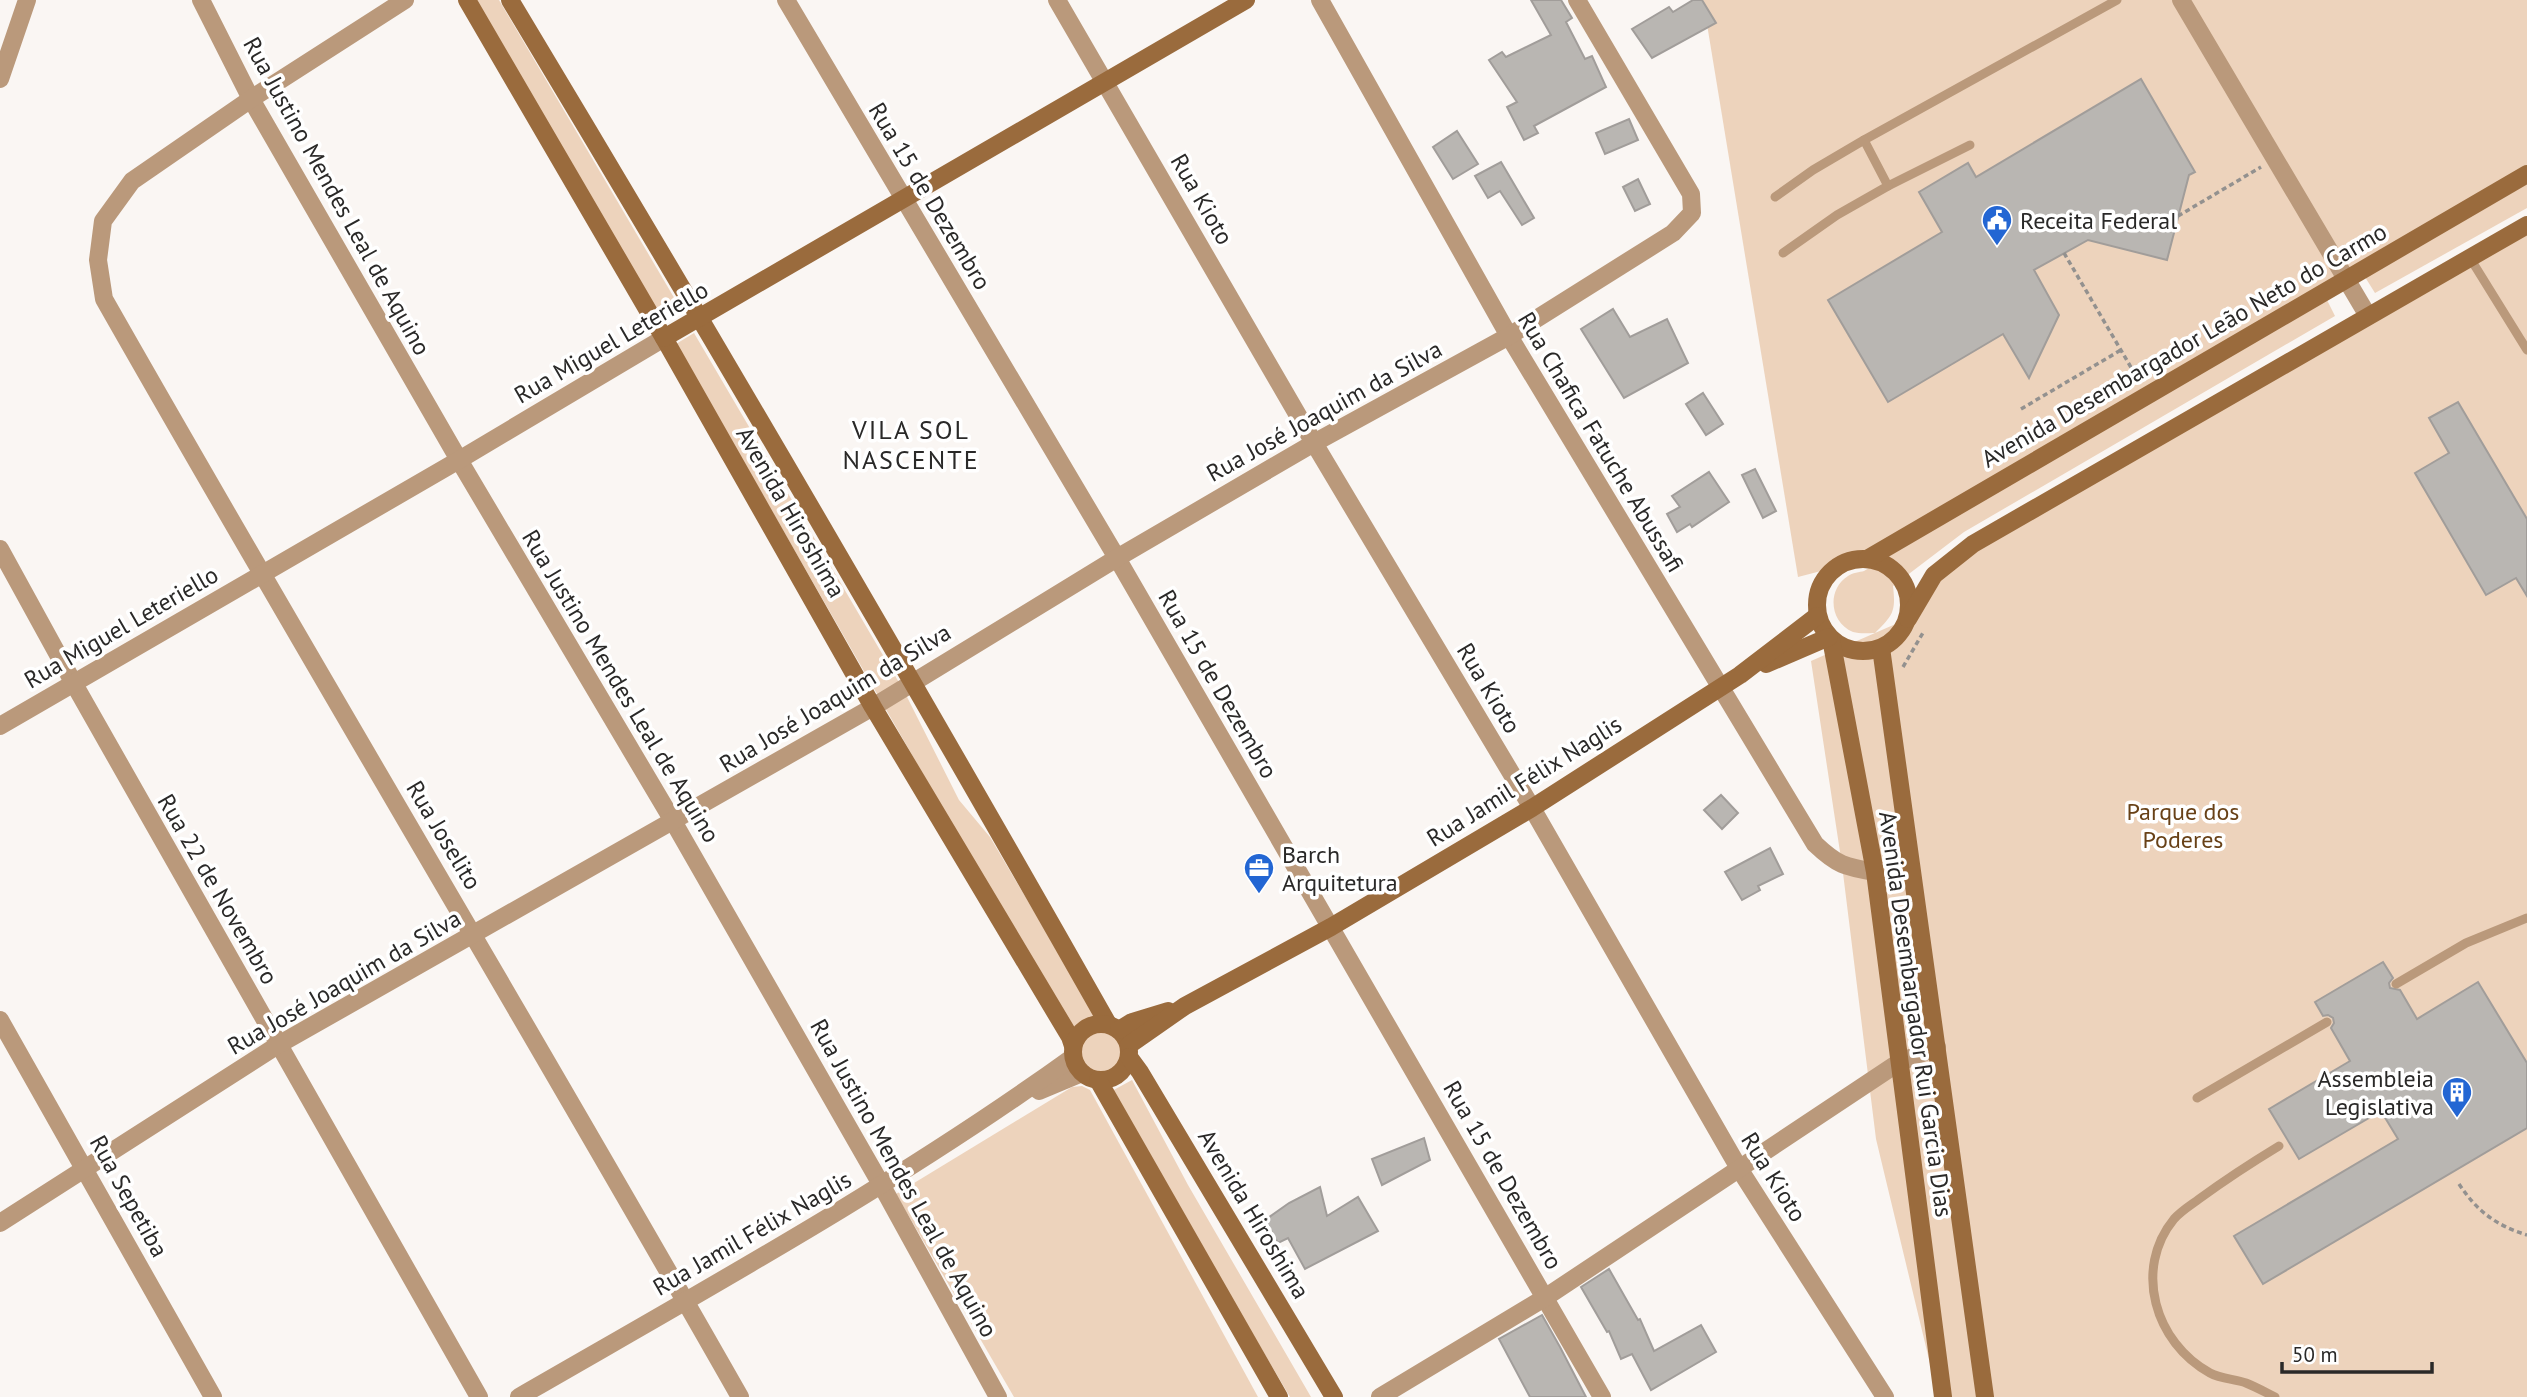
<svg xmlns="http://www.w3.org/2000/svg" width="2527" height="1397" viewBox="0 0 2527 1397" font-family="'PT Sans',sans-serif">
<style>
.green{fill:#edd3bc}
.building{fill:#b9b6b2;stroke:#a19d9a;stroke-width:2}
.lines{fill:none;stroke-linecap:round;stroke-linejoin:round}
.path{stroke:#93918f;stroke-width:3.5;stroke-dasharray:5 3.5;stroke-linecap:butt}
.lane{stroke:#ba997b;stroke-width:9}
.street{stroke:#ba997b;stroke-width:18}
.secondary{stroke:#9a6b3d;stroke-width:18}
.labels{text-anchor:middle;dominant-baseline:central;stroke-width:7;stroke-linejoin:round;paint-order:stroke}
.street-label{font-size:24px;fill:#2a2928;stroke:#fff}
.poi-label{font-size:24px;fill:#2a2928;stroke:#fff;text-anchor:start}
.park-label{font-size:24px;fill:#684117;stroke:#fff}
.neighbourhood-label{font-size:26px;letter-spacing:2px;fill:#2a2928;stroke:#fff}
</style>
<rect width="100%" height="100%" fill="#faf6f3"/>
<!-- green -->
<g class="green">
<polygon points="470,0 499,0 679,306 660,319"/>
<polygon points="1703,0 2527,0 2527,174 1867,559 1798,577"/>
<polygon points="2527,184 2527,208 2375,293 2365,277"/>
<path d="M2527,225V1397H1938L1876,1139L1842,865L1811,661L1875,633C1869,633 1860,634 1853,632C1829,622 1827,589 1848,576C1852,573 1860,572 1864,571L2325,296L2335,316L1964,532L1893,586C1896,612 1893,615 1875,633L1907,619L1934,575Z"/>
<polygon points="694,333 904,691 959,800 990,837 1098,1020 1073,1035 676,344"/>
<circle cx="1101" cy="1051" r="21"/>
<polygon points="1132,1080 1188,1185 1311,1397 1290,1397 1110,1092"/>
<polygon points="1082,1086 1090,1090 1258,1397 1014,1397 896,1194 1072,1087"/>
</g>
<!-- building -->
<g class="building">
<polygon points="1531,0 1561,0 1572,18 1566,22 1585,59 1592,56 1606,87 1534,126 1538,133 1524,140 1507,107 1517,102 1489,60 1502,52 1506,57 1551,35"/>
<polygon points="1693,0 1702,0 1716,23 1652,58 1632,29 1669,7 1673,12"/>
<polygon points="2141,79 2195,172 2189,175 2167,260 2088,240 2034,270 2059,315 2029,378 2003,334 1888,402 1828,300 1942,232 1919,192 1968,163 1976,177"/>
<polygon points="1629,119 1638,140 1605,154 1596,133"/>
<polygon points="1457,131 1478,164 1453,179 1433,147"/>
<polygon points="1501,162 1534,218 1522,225 1500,191 1488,198 1475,176"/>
<polygon points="1638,179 1650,204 1635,211 1623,187"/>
<polygon points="1613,309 1630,337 1667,319 1688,363 1624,398 1581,329"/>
<polygon points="1703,393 1723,424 1706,435 1686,404"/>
<polygon points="2458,402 2527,519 2527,596 2516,578 2486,595 2415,473 2449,453 2429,418"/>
<polygon points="1755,469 1776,511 1763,518 1742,475"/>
<polygon points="1709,472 1729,502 1692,527 1690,524 1677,532 1667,514 1680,507 1672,496"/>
<polygon points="1721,795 1738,813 1722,829 1704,810"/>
<polygon points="1770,848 1783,874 1758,886 1760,890 1742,900 1725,872"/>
<polygon points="2383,962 2393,978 2389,983 2390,988 2400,990 2417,1019 2478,982 2527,1063 2527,1128 2263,1284 2234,1236 2398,1139 2381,1111 2299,1159 2269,1109 2350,1061 2331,1028 2334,1023 2333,1018 2328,1015 2323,1016 2315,1002"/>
<polygon points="1424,1138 1430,1160 1382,1185 1372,1159"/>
<polygon points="1320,1187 1327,1216 1358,1197 1378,1231 1305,1269 1288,1238 1278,1243 1265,1220 1289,1203"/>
<polygon points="1609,1269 1638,1320 1640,1319 1654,1351 1701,1325 1716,1352 1651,1390 1632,1354 1621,1359 1609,1331 1607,1332 1581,1287"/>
<polygon points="1542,1315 1560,1347 1586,1397 1530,1397 1499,1339"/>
</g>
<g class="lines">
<!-- path -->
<g class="path">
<polyline points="2178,216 2261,167"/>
<polyline points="2064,253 2139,381"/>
<polyline points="2021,409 2121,350"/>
<polyline points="1903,667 1924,631"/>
<path d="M2459,1184C2477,1211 2495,1225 2527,1235"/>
</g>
<!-- lane -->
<g class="lane">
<polyline points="1888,186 1970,145"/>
<polyline points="1775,197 1813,170 1864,140 2117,0"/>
<polyline points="1783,253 1837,215 1888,186 1864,140"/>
<polyline points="2470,258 2527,350"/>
<polyline points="2396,984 2466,943 2527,918"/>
<polyline points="2197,1098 2327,1022"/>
<path d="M2275,1397C2265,1392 2256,1387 2246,1383C2235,1379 2221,1379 2210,1373C2155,1343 2133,1269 2174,1219C2181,1211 2191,1205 2199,1199C2225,1180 2251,1163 2279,1146"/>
</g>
<!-- street -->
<g class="street">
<polyline points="201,0 251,99 459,460 673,821 882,1186 998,1397"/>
<path d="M405,0L251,99L132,181L103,221L98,260L104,299C313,667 531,1029 740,1397"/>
<polyline points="786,0 1117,558 1602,1397"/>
<polyline points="1057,0 1314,443 1532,808 1740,1170 1885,1397"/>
<path d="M1320,0L1509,336L1815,844C1837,865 1845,867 1875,872"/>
<polyline points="2181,0 2368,316"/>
<polyline points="0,79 27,0"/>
<polyline points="0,549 73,682 479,1397"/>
<polyline points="0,726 459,460 664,338"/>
<polyline points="0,1020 213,1397"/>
<polyline points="1039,1091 1082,1073"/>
<polyline points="0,1223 278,1045 873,707 1117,558 1314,443 1509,336 1673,233 1692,213 1691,194 1577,0"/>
<path d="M519,1397C706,1289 897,1184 1073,1057"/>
<polyline points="1380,1397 1546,1297 1898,1063 1937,1047"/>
</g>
<!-- secondary -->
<g class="secondary">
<polyline points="467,0 664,338 873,707 1070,1037 1073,1046"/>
<path d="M510,0C714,339 913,680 1108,1024"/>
<polyline points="664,338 1246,0"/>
<circle cx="1863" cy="605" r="46"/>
<polyline points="1867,559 2527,174"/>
<polyline points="1908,619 1934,575 1973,544 2527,225"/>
<polyline points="1831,639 1875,872 1943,1397"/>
<polyline points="1881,648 1985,1397"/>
<polyline points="1766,664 1829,637"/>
<circle cx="1101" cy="1052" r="28"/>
<polyline points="1119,1030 1132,1022 1168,1011"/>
<polyline points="1129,1045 1185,1006 1331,927 1532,808 1740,675 1817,616"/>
<polyline points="1129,1057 1140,1072 1334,1397"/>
<polyline points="1098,1080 1279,1397"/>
</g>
</g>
<!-- icons -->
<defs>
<g id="civic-pin" transform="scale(1.575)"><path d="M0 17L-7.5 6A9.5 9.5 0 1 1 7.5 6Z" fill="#2366d3" stroke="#fff"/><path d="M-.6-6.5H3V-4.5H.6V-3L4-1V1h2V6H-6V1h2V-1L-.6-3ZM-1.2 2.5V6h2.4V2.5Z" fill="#fff"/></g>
<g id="office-pin" transform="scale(1.575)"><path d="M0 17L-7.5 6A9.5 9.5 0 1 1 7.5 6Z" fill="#2366d3" stroke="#fff"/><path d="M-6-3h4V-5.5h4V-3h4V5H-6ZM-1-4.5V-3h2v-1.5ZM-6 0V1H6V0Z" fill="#fff"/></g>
<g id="building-pin" transform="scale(1.575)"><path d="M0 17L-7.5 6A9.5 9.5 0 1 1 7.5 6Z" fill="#2366d3" stroke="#fff"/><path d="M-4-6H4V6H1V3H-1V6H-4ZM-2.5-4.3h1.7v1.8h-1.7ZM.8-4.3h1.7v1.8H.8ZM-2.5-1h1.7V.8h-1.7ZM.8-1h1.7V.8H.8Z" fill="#fff"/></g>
</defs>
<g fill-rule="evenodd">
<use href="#civic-pin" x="1997" y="220"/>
<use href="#office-pin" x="1259" y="868"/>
<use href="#building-pin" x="2457" y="1092"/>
</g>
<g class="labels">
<!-- street labels -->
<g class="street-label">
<text transform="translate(337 196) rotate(61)">Rua Justino Mendes Leal de Aquino</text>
<text transform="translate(930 196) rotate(59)">Rua 15 de Dezembro</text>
<text transform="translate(1202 199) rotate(60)">Rua Kioto</text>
<text transform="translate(611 342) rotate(-30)">Rua Miguel Leteriello</text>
<text transform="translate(2184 345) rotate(-30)">Avenida Desembargador Leão Neto do Carmo</text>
<text transform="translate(1324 411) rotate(-29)">Rua José Joaquim da Silva</text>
<text transform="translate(1601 442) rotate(59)">Rua Chafica Fatuche Abussafi</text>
<text transform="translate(791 512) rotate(60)">Avenida Hiroshima</text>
<text transform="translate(121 627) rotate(-30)">Rua Miguel Leteriello</text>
<text transform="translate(1218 684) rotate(60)">Rua 15 de Dezembro</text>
<text transform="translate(621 686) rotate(59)">Rua Justino Mendes Leal de Aquino</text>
<text transform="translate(1489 688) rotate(59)">Rua Kioto</text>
<text transform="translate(835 698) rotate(-31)">Rua José Joaquim da Silva</text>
<text transform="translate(1524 781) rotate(-32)">Rua Jamil Félix Naglis</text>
<text transform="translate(444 835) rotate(59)">Rua Joselito</text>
<text transform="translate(218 889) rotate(60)">Rua 22 de Novembro</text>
<text transform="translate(344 982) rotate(-30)">Rua José Joaquim da Silva</text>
<text transform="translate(1916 1014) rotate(82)">Avenida Desembargador Rui Garcia Dias</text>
<text transform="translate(1503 1175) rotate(60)">Rua 15 de Dezembro</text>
<text transform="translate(1774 1177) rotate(58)">Rua Kioto</text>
<text transform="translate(904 1178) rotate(61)">Rua Justino Mendes Leal de Aquino</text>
<text transform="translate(129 1196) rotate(61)">Rua Sepetiba</text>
<text transform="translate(1254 1214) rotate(59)">Avenida Hiroshima</text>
<text transform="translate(752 1233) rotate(-30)">Rua Jamil Félix Naglis</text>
</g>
<!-- poi labels -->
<g class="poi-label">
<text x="2020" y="220">Receita Federal</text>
<text x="1282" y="854">Barch<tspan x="1282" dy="28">Arquitetura</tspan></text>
<text x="2434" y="1078" text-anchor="end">Assembleia<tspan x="2434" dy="28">Legislativa</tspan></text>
</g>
<!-- park labels -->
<g class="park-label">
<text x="2183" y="811">Parque dos<tspan x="2183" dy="28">Poderes</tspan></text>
</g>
<!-- neighbourhood labels -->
<g class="neighbourhood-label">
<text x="911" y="429">VILA SOL<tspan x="911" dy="30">NASCENTE</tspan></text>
</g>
</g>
<!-- scale -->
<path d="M2282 1362v10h150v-10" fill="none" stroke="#2a2928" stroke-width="3.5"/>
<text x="2292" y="1362" font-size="21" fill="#2a2928" stroke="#ffffff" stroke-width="5" paint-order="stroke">50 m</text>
</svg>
